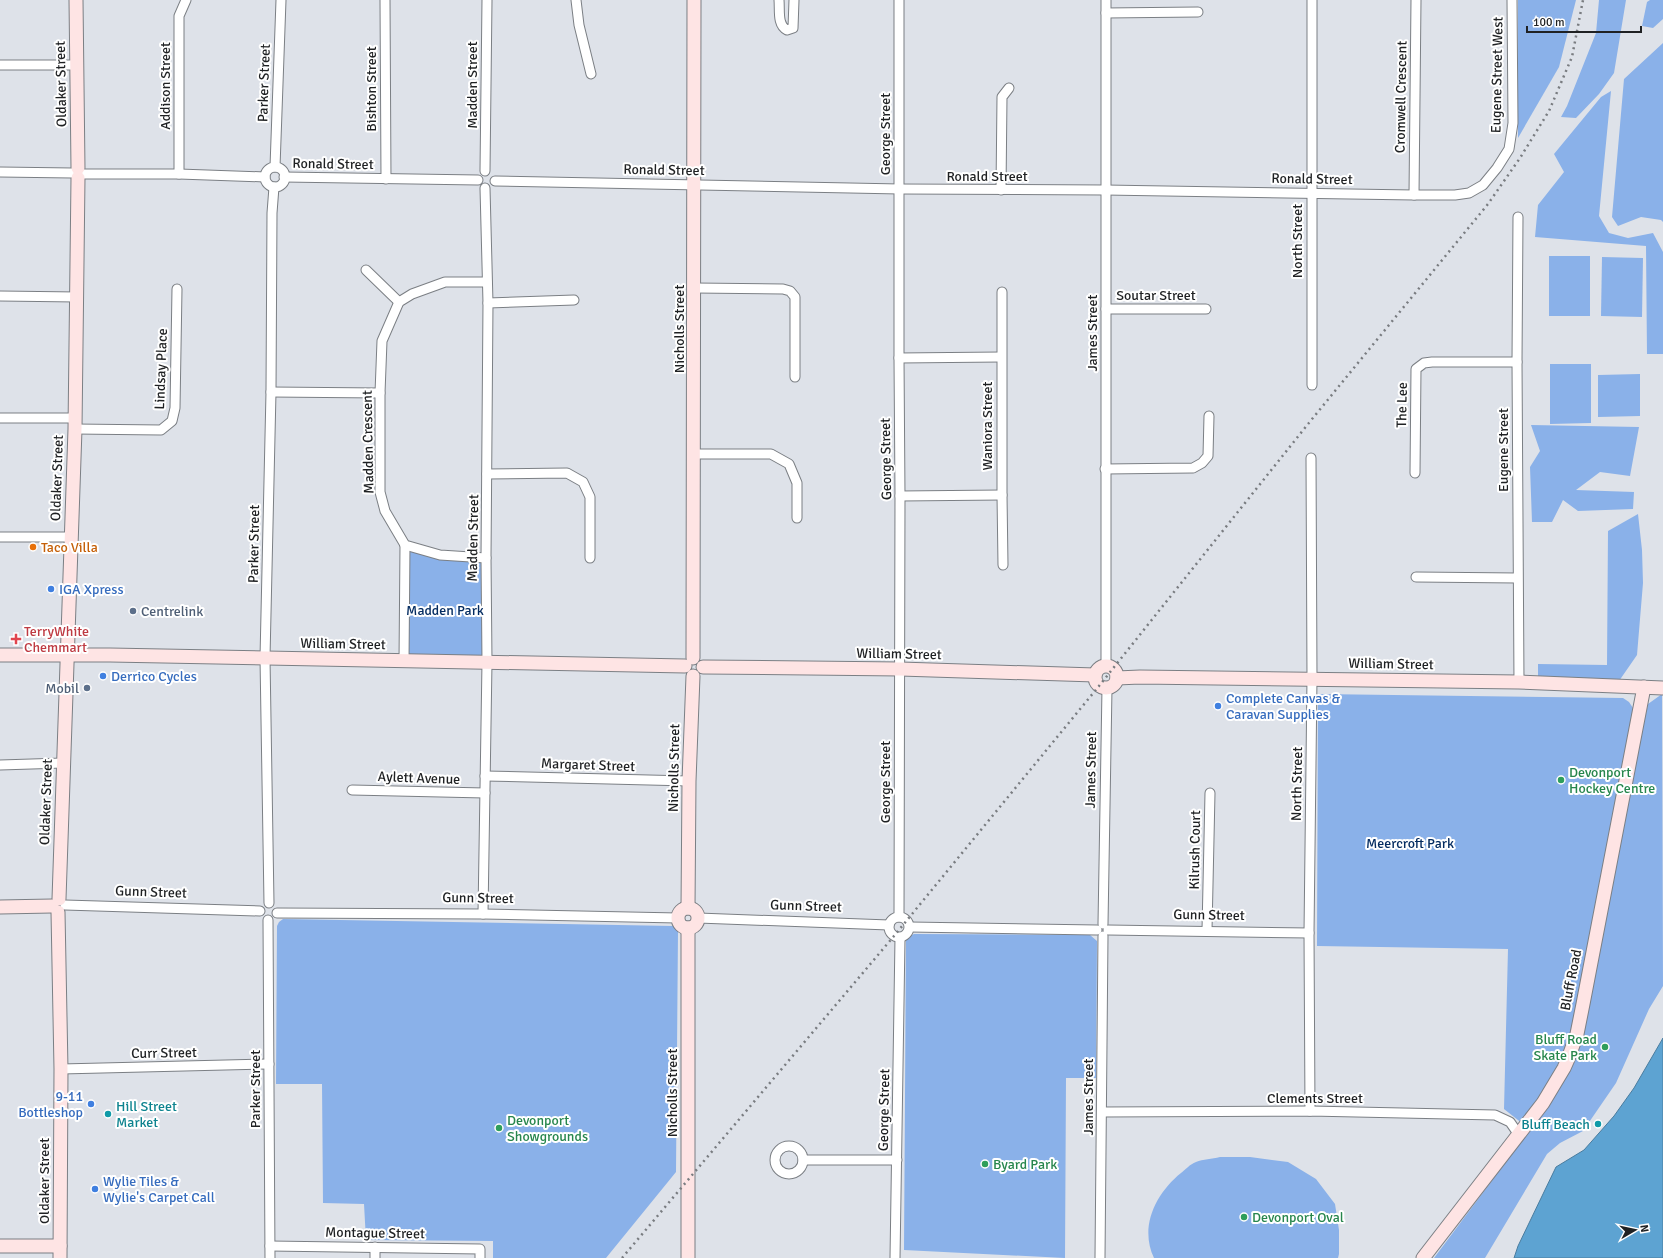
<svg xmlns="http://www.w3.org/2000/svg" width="1663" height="1258" viewBox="0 0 1663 1258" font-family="Signika,sans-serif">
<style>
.green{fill:#8ab1e9}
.water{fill:#5da3d2;stroke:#4a7c9e}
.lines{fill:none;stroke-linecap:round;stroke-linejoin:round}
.street-casing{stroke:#7b7f84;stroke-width:11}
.secondary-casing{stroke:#7b7f84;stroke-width:15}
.street{stroke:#fff;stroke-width:9}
.secondary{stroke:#fee4e4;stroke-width:13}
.rail{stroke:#797c80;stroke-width:2.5;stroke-dasharray:2 4;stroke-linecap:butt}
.food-dot{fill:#e8710a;stroke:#fff;stroke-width:1.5}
.shop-dot{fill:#3f7fe0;stroke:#fff;stroke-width:1.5}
.service-dot{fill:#5c6f8a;stroke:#fff;stroke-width:1.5}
.health-dot{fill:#e0444e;stroke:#fff;stroke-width:1.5}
.leisure-dot{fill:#2e9e5b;stroke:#fff;stroke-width:1.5}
.culture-dot{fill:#0f9aa8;stroke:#fff;stroke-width:1.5}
.labels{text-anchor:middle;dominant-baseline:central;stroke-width:4;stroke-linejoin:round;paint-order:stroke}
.street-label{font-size:14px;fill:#1f2123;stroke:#fff}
.food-label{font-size:14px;fill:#c56008;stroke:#fff;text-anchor:start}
.shop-label{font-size:14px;fill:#366cbe;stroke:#fff;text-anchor:start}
.park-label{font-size:14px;fill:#042c61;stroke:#fff}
.service-label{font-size:14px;fill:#4e5e75;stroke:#fff;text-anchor:start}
.health-label{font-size:14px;fill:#be3a42;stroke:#fff;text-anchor:start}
.leisure-label{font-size:14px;fill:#27864d;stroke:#fff;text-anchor:start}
.culture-label{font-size:14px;fill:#0d838f;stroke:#fff;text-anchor:start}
</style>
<rect width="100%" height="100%" fill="#dee2e9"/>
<!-- green -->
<g class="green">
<polygon points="1518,0 1576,0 1559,67 1518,138"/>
<polygon points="1599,0 1626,0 1614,73 1599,94 1576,118 1561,117 1567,106 1596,33"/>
<polygon points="1650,0 1663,0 1663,19 1653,28 1642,26 1647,2"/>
<polygon points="1663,43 1663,222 1661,220 1641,217 1618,226 1612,217 1624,79"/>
<polygon points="1611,91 1599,216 1609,233 1628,238 1653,233 1663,252 1663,354 1647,354 1646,246 1535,237 1538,205 1564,172 1554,154 1601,97"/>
<rect x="1549" y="256" width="41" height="60"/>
<polygon points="1602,257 1643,258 1642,317 1601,316"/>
<polygon points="1550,364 1591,364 1591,423 1550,424"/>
<polygon points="1640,374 1640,416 1598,417 1598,375"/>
<polygon points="1531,425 1639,427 1630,476 1600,472 1576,490 1634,492 1633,509 1578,511 1563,500 1552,522 1532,522 1530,467 1540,451"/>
<polygon points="1638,514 1642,550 1643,583 1637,655 1619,681 1538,678 1538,664 1607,665 1608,531"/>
<polygon points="405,545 486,558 487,662 404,661"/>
<polygon points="1318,694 1623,698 1629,702 1633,708 1568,1058 1523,1124 1504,1109 1508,949 1317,946"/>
<polygon points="1662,694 1663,986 1649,1009 1616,1083 1583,1131 1560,1143 1547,1154 1485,1258 1434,1258 1530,1130 1572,1065 1648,704"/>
<polygon points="283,919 673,926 678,931 676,1172 606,1258 493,1258 493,1241 366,1240 364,1204 323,1203 322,1084 276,1084 277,926 279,922"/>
<polygon points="914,934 1090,935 1097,941 1096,1078 1066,1078 1065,1258 904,1250 906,940 908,937"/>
<path d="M1220,1157H1250L1288,1162L1316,1179L1335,1204L1339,1230V1254L1338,1258H1154C1139,1227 1156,1193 1181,1173C1185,1170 1190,1164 1196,1162C1203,1159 1212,1159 1220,1157Z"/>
</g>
<!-- water -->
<polygon class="water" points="1663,1038 1663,1258 1514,1258 1518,1246 1556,1167 1584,1150 1614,1116 1634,1088"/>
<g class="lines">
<!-- street casing -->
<g class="street-casing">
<g id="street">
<polyline points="385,0 386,179"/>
<polyline points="576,0 579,25 591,74"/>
<path d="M779,0C780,10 777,25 787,30L793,28L794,0"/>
<polyline points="1106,0 1106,666"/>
<polyline points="1106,13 1198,12"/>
<polyline points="0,65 77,65"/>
<polyline points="275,167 281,0"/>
<circle cx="275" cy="177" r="10"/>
<polyline points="485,171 487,0"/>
<polyline points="0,172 72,173"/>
<polyline points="82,174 179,174 265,177"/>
<polyline points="179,174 179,16 186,0"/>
<polyline points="284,177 478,180"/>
<polyline points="495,181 900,189 1105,190 1414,195 1455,195 1469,193 1483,185 1497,168 1509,149 1513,123 1512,0"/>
<polyline points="1001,190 1002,97 1009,88"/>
<polyline points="1414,195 1416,0"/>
<polyline points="1518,217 1517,362 1519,682"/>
<polyline points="366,270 399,302"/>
<polyline points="695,288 783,289 790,291 795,297 795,377"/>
<polyline points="1002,292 1002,495 1003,565"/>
<polyline points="0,296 77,297"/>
<polyline points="488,303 574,300"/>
<polyline points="1106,309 1206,309"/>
<polyline points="899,358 1001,357"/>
<polyline points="1312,385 1312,0"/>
<polyline points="271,392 380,393"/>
<polyline points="0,418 75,418"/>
<polyline points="75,429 161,430 172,421 175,408 177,289"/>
<polyline points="694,454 771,454 789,464 797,483 797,518"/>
<polyline points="1105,469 1193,468 1202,463 1208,456 1209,416"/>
<polyline points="1415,473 1416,369 1424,363 1432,362 1517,362"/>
<polyline points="487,474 567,473 583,482 590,497 590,558"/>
<polyline points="900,496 1002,495"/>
<polyline points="0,537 70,537"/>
<polyline points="486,558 440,555 405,545 385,511 380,492 380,393 382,341 399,302 412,294 445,282 487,282"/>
<polyline points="1416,577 1517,578"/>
<polyline points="404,661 405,545"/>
<polyline points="0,765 63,763"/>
<polyline points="485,776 689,781"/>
<polyline points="352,790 485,793"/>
<polyline points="269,903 265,658 271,392 272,213 274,187"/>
<polyline points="65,905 260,911"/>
<polyline points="277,913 483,914 678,918"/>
<polyline points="483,914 487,662 486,558 488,303 485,188"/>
<circle cx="899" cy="927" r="10"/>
<polyline points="899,917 900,496 899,358 899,0"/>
<polyline points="698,918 889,925"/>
<polyline points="268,920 270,1258"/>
<polyline points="1103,924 1107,688"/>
<polyline points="910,927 1097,930"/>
<polyline points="1108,930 1309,933"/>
<polyline points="1207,930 1210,793"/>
<polyline points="61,1069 269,1064"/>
<polyline points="1310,1111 1309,933 1312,678 1311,458"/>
<polyline points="1102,1112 1310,1111 1495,1115 1510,1122 1519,1135"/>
<circle cx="789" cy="1160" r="14"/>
<polyline points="803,1160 897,1160"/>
<polyline points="270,1246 480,1249 480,1258"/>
<polyline points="375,1258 375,1247"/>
<polyline points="895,1258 900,938"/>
<polyline points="1100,1258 1103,936"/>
</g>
</g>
<!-- secondary casing -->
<g class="secondary-casing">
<g id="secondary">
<polyline points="76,0 78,168"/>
<polyline points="0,655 110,655 685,666"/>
<polyline points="693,658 694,0"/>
<circle cx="1106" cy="677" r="11"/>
<polyline points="703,667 900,669 1095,675"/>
<polyline points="1117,678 1140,677 1519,682 1663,688"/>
<polyline points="59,899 75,429 78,178"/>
<polyline points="0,907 52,906"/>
<polyline points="688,908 689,781 693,676"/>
<circle cx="688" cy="918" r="10"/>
<polyline points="58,912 61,1069 60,1258"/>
<polyline points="688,928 688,1258"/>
<polyline points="0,1246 60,1246"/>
<polyline points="1423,1258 1543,1103 1564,1068 1568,1059 1577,1034 1583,1004 1644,687"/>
</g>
</g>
<!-- street -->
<use href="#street" class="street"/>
<!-- secondary -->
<use href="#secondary" class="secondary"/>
<!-- rail -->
<polyline class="rail" points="622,1258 894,936 1099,686 1308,424 1488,204 1520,158 1549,111 1572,57 1583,0"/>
</g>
<!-- markers -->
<circle class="food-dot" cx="33" cy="547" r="4"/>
<g class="shop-dot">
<circle cx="51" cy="589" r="4"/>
<circle cx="103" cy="676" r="4"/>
<circle cx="1218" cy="706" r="4"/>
<circle cx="91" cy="1104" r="4"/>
<circle cx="95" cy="1189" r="4"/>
</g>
<g class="service-dot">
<circle cx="133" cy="611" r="4"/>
<circle cx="87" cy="688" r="4"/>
</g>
<path class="health-dot" d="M14 633h4v4h4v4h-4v4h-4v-4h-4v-4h4z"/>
<g class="leisure-dot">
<circle cx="1561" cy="780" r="4"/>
<circle cx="1605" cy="1047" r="4"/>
<circle cx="499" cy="1128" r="4"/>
<circle cx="985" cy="1164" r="4"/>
<circle cx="1244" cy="1217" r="4"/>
</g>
<g class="culture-dot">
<circle cx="108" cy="1114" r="4"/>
<circle cx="1598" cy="1124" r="4"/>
</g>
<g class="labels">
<!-- street labels -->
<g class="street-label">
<text transform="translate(1497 75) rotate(-89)">Eugene Street West</text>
<text transform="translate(264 83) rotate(-88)">Parker Street</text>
<text transform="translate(61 84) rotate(-91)">Oldaker Street</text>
<text transform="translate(472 85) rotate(-90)">Madden Street</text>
<text transform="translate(165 86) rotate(-90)">Addison Street</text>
<text transform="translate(371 89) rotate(-90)">Bishton Street</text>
<text transform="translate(1401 97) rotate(-89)">Cromwell Crescent</text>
<text transform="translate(885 134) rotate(-90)">George Street</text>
<text transform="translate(333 164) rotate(1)">Ronald Street</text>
<text transform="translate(664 170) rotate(1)">Ronald Street</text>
<text x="987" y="176">Ronald Street</text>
<text transform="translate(1312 179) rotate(1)">Ronald Street</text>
<text transform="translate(1297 241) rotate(-90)">North Street</text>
<text x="1156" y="295">Soutar Street</text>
<text transform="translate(679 329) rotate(-90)">Nicholls Street</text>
<text transform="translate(1092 333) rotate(-90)">James Street</text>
<text transform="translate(161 369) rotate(-88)">Lindsay Place</text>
<text transform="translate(1402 405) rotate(-89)">The Lee</text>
<text transform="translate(987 426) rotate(-90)">Waniora Street</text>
<text transform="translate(368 442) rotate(-91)">Madden Crescent</text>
<text transform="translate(1503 450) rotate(-90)">Eugene Street</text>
<text transform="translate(886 459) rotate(-91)">George Street</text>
<text transform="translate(57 478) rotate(-88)">Oldaker Street</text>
<text transform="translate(473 538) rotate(-89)">Madden Street</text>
<text transform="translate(254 544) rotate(-89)">Parker Street</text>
<text transform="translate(343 644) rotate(1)">William Street</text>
<text transform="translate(899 654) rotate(1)">William Street</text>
<text transform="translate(1391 664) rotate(1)">William Street</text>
<text transform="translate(588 765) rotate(2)">Margaret Street</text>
<text transform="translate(674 768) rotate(-89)">Nicholls Street</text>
<text transform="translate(1091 770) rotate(-89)">James Street</text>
<text transform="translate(419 778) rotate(2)">Aylett Avenue</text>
<text transform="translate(885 782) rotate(-90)">George Street</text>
<text transform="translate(1297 784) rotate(-89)">North Street</text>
<text transform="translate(46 802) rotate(-88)">Oldaker Street</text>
<text transform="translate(1195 850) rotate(-89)">Kilrush Court</text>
<text transform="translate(151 892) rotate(2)">Gunn Street</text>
<text transform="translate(478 898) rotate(1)">Gunn Street</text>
<text transform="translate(806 906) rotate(2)">Gunn Street</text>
<text transform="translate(1209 915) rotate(1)">Gunn Street</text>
<text transform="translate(1571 980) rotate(-79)">Bluff Road</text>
<text transform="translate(164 1053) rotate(-1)">Curr Street</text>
<text transform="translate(255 1089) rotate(-90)">Parker Street</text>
<text transform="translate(672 1093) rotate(-90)">Nicholls Street</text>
<text transform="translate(1088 1097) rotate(-90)">James Street</text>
<text x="1315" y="1098">Clements Street</text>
<text transform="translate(884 1110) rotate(-89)">George Street</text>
<text transform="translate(44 1181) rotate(-90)">Oldaker Street</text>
<text transform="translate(375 1233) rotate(1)">Montague Street</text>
</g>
<!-- food labels -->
<g class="food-label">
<text x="41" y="547">Taco Villa</text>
</g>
<!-- shop labels -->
<g class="shop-label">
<text x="59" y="589">IGA Xpress</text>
<text x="111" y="676">Derrico Cycles</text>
<text x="1226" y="698">Complete Canvas &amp;<tspan x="1226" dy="16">Caravan Supplies</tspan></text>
<text x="83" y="1096" text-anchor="end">9-11<tspan x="83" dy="16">Bottleshop</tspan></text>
<text x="103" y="1181">Wylie Tiles &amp;<tspan x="103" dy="16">Wylie's Carpet Call</tspan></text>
</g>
<!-- park labels -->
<g class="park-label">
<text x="445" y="610">Madden Park</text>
<text x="1410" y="843">Meercroft Park</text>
</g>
<!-- service labels -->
<g class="service-label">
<text x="141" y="611">Centrelink</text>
<text x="79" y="688" text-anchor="end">Mobil</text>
</g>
<!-- health labels -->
<g class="health-label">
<text x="24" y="631">TerryWhite<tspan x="24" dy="16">Chemmart</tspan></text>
</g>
<!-- leisure labels -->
<g class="leisure-label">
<text x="1569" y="772">Devonport<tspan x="1569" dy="16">Hockey Centre</tspan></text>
<text x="1597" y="1039" text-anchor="end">Bluff Road<tspan x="1597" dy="16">Skate Park</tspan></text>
<text x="507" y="1120">Devonport<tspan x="507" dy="16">Showgrounds</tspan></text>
<text x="993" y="1164">Byard Park</text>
<text x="1252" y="1217">Devonport Oval</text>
</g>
<!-- culture labels -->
<g class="culture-label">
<text x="116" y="1106">Hill Street<tspan x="116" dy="16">Market</tspan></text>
<text x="1590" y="1124" text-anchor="end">Bluff Beach</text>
</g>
</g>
<!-- north arrow -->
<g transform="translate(1635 1230) rotate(81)" stroke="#ffffff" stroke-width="3" paint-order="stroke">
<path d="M0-3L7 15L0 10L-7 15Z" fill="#1f2123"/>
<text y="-6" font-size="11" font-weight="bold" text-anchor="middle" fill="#1f2123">N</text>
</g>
<!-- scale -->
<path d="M1527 26v6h114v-6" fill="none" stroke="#1f2123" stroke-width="2"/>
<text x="1533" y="26" font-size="12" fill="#1f2123" stroke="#ffffff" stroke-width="3" paint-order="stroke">100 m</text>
</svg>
